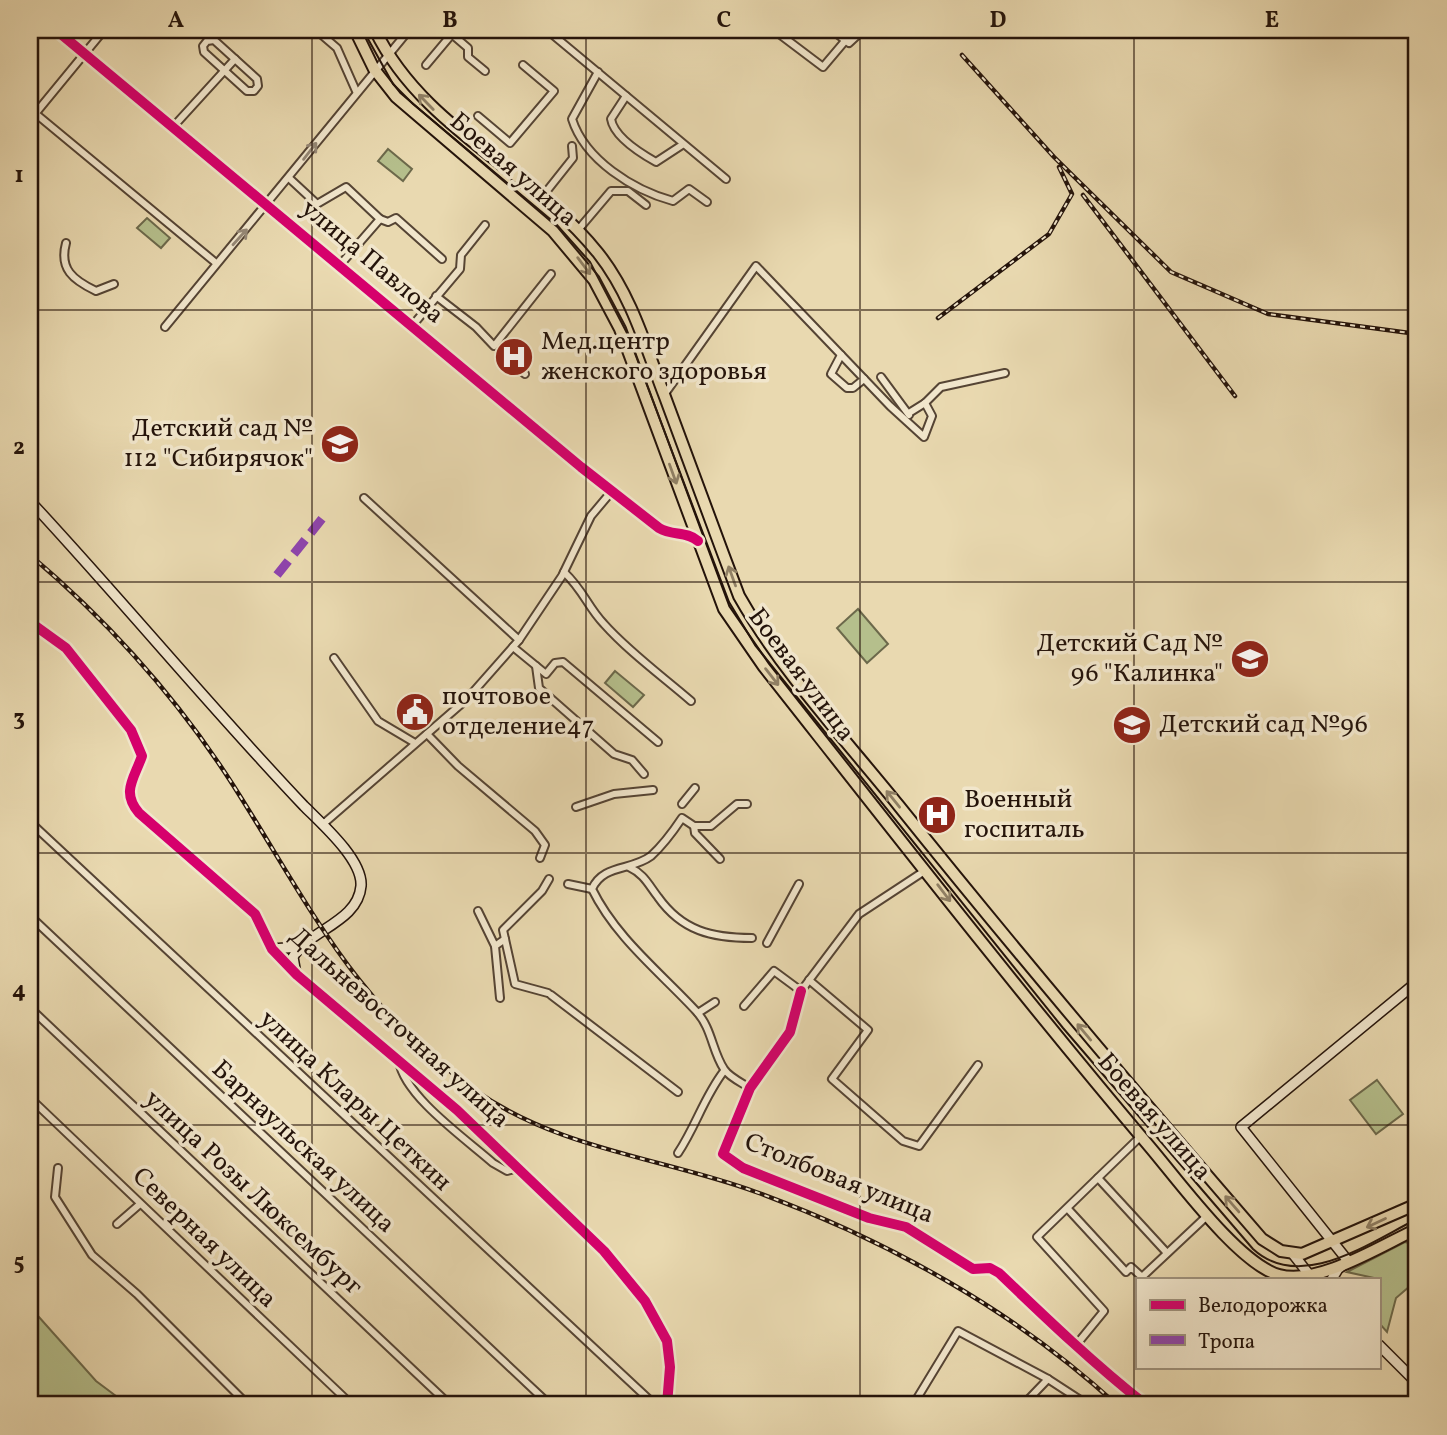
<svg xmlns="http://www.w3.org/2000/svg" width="1447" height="1435" viewBox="0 0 1447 1435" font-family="Vollkorn,serif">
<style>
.green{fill:#b5bf8c;stroke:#6c694b;stroke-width:2}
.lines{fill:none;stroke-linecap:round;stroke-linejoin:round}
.street-casing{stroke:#554434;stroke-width:10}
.secondary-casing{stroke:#24130a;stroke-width:12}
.primary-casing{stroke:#24130a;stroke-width:14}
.street{stroke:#f1e6cc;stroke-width:6}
.secondary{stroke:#f1e6cc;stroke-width:9}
.primary{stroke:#e9d9b0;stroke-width:10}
.tram{stroke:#24130a;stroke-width:2}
.rail-casing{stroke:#24130a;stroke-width:4.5}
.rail{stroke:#f1e6cc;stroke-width:2;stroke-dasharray:5;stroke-linecap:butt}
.quiet{stroke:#8e44ad;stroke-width:9;stroke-dasharray:18 9;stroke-linecap:butt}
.cycleway-casing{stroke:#f1e6cc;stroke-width:15}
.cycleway{stroke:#d6006c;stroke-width:10}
.oneway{stroke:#908065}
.oneway2{stroke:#958775}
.grid{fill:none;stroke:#24130a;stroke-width:2;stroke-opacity:0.55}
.labels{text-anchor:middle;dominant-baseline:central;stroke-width:7;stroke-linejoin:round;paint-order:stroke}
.street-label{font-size:26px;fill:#24130a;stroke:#f1e6cc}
.poi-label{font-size:26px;fill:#24130a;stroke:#f1e6cc;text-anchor:start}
.neatline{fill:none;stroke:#24130a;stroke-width:2.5}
.grid-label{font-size:23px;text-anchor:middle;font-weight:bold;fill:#24130a}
</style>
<rect width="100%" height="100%" fill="#e9d9b0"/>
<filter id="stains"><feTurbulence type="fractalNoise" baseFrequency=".00286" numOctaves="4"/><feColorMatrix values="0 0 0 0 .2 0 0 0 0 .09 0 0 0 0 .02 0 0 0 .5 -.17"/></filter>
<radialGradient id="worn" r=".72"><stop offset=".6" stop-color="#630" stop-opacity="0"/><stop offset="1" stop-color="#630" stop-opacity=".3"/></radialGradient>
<!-- green -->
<g class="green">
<polygon points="388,149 412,169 403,181 378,161"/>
<polygon points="147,218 170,238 161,248 137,228"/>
<polygon points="858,609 888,644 867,663 837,628"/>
<polygon points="615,671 644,695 633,707 605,683"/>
<polygon points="1377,1080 1403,1114 1376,1134 1350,1100"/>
<polygon points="1405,1242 1417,1245 1417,1280 1396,1298 1387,1332 1379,1323 1381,1297 1379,1279 1347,1272"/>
<polygon points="30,1307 96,1381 128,1405 30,1405"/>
</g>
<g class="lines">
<!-- street casing -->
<g class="street-casing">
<g id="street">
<polyline points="316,30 337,48 356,91"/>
<polyline points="447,30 468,48 468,57 485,71"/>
<polyline points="547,30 726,179"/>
<polyline points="774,30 823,67 845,41"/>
<polyline points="832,30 849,43 863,30"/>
<polygon points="214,40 257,79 258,86 254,91 247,91 204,52 203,46 207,41"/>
<polyline points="426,65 452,34 469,30"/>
<path d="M598,72L572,119C585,160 633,190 673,201L689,189L707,202"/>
<path d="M626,96L611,119C614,137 640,153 656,162L682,145"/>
<polyline points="30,109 216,263"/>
<polyline points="478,116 510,143 554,91 523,65"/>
<polyline points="30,120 104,30"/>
<polyline points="173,127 235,59"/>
<polyline points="289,178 317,204 346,187 380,219 340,265"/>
<polyline points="542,197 573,158 572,146"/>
<polyline points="380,219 388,222 396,218 442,259"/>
<polyline points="578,230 611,191 628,191 646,205"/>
<path d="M66,243C59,269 73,280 96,291L114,284"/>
<polyline points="436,296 476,327 494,346 551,274"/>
<polyline points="412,326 460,269 461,255 485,225"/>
<polyline points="165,327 409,30"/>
<polyline points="841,355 831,374 847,388 853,388 864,379"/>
<polyline points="507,358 525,374"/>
<polyline points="881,377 909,415"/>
<polyline points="664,395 756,266 890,406 924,437 932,416 925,403"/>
<polyline points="909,413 925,403 941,387 1005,373"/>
<polyline points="364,498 519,640"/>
<path d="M564,572C584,591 587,606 604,624C629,652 662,676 691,701"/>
<polyline points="513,647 546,674 555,663 563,662 658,742"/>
<polyline points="334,658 378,721 415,743"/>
<polyline points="536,666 539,688 614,754 632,760 644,774"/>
<polyline points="427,734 458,766 535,831 545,845 540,858"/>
<polyline points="682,804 695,788"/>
<path d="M747,804H737L711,826H694L682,818C674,830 662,846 651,856C631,871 603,864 592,889C616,938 660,972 696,1011C712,1028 712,1051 724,1069C729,1077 742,1083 750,1088"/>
<polyline points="576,807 614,794 653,790"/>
<polyline points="30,822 655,1405"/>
<polyline points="322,825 467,699 519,640 562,576 591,516 612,491"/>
<polyline points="694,826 695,833 720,859"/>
<path d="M629,867C644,874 648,884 658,897C682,931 712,938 752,938"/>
<polyline points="568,884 592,889"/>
<polyline points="478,911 495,946"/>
<polyline points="30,916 550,1405"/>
<polyline points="767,943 799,884"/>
<polyline points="809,980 868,1030 832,1079 903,1141 919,1146 978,1065"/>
<path d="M801,991L790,1032L750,1088L723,1154L743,1168L869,1218L906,1227L973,1269L990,1268L999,1273C1047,1319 1094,1364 1146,1405"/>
<polyline points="548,993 515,984 503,930 542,891 549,879"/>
<polyline points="551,995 678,1092"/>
<polyline points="500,998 495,946 505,939"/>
<polyline points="744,1006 774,971 801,991 859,914 926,870"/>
<polyline points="30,1008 450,1405"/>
<polyline points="698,1013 715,1002"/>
<path d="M399,1061C404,1096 466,1139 493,1163L507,1171L519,1168"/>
<polyline points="30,1098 352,1405"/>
<path d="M678,1153C696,1126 704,1097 724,1071"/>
<polyline points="58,1168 55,1197 92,1255 137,1294 248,1405"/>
<polyline points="1098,1178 1167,1253"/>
<polyline points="1068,1209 1126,1272 1131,1267 1142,1277 1208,1215"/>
<polyline points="117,1224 140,1204"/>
<polyline points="1077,1344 1104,1311 1037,1237 1141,1136"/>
<polyline points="913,1405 958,1331 1048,1379 1088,1405"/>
<polyline points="1023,1405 1048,1379"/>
</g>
</g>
<!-- secondary casing -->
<g class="secondary-casing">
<g id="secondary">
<path d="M56,30L581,467L659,528C672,536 687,531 698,541"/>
<path d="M30,501C123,601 210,707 304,806C322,824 363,860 361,886C358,922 309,930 293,957L296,974"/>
<path d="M30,622L66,648L131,730L142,756C134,779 121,792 139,813L255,914L272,949L297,975L457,1110L604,1251L645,1301L667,1341L670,1367L667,1405"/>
<polyline points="272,949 299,947"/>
<polyline points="1293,1254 1311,1277"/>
<polyline points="1332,1279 1338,1269 1348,1261 1241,1127 1417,982"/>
<polyline points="1379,1345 1417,1383"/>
</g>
</g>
<!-- primary casing -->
<g class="primary-casing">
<g id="primary">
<path d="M355,30L374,69L396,97L553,231L594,280L620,329L724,609L764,667C891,828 1017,990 1149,1146C1178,1180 1239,1264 1279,1275C1318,1286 1382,1245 1417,1229"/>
<path d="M375,30C423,129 532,170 598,253C632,296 646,348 665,397C690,464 714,530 739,596C782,672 845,739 899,806C1017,953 1139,1097 1262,1239L1281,1251L1302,1254L1417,1204"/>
</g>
</g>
<!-- street -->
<use href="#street" class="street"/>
<!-- secondary -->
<use href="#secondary" class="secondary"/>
<!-- primary -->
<use href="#primary" class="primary"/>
<!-- tram -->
<path class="tram" d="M363,30L393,84L413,104L556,224L590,262L628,335L729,602L755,645L1063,1028L1253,1249C1301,1293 1370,1242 1417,1219"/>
<!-- rail casing -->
<g class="rail-casing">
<g id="rail">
<polyline points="962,55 1054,157 1171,272 1268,314 1417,334"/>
<polyline points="1083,195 1235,396"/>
<polyline points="938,318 1049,234 1072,194 1059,167"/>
<path d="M30,555C107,620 178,699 233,785C309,904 354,1005 475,1090C557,1149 663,1158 756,1192C887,1240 1015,1311 1117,1405"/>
</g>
</g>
<!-- rail -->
<use href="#rail" class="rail"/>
<!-- quiet -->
<polyline class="quiet" points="277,575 325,515"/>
<!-- cycleway casing -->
<g class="cycleway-casing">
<g id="cycleway">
<path d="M56,30L581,467L659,528C672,536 687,531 698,541"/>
<path d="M30,622L66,648L131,730L142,756C134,779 121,792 139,813L255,914L272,949L297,975L457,1110L604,1251L645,1301L667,1341L670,1367L667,1405"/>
<path d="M801,991L790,1032L750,1088L723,1154L743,1168L869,1218L906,1227L973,1269L990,1268L999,1273C1047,1319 1094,1364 1146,1405"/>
</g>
</g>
<!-- cycleway -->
<use href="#cycleway" class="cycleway"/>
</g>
<!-- one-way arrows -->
<defs><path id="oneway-shaft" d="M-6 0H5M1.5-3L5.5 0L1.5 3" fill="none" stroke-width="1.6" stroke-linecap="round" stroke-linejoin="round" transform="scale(1.75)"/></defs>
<g class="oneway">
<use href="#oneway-shaft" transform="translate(426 102) rotate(-134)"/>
<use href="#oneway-shaft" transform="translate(584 266) rotate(53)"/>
<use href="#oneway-shaft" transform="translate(673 474) rotate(70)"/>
<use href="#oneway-shaft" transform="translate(732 576) rotate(-110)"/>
<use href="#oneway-shaft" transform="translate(772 677) rotate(52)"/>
<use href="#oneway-shaft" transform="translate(893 799) rotate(-129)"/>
<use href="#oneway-shaft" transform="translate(944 893) rotate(53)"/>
<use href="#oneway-shaft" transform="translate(1084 1032) rotate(-130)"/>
<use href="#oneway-shaft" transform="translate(1232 1204) rotate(-131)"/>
<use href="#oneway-shaft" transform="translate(1376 1223) rotate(155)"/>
</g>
<g class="oneway2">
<use href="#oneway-shaft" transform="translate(310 151) rotate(-52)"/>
<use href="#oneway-shaft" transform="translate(240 237) rotate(-48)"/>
</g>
<!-- grid -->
<path class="grid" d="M312,30V1405M586,30V1405M860,30V1405M1134,30V1405M30,310H1417M30,582H1417M30,853H1417M30,1125H1417"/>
<!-- icons -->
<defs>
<g id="hospital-disc" transform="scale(2.0125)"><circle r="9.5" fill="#8f2418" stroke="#f1e6cc"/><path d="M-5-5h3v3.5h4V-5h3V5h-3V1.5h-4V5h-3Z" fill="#fff"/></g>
<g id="school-disc" transform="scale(2.0125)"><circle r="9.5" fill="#8f2418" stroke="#f1e6cc"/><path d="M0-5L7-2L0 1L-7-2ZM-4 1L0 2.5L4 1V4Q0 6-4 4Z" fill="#fff"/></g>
<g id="civic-disc" transform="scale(2.0125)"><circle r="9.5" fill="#8f2418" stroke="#f1e6cc"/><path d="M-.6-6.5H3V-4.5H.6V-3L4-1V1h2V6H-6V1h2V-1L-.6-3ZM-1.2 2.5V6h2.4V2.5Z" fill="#fff"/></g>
</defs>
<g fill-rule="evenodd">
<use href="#hospital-disc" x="514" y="357"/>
<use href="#school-disc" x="340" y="444"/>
<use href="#school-disc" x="1250" y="659"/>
<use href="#civic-disc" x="415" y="712"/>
<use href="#school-disc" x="1132" y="725"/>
<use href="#hospital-disc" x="937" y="815"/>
</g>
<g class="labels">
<!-- street labels -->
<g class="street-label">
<text transform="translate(513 170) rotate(41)">Боевая улица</text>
<text transform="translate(372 262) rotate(40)">улица Павлова</text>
<text transform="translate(801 675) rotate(53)">Боевая улица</text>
<text transform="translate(399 1028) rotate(42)">Дальневосточная улица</text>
<text transform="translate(355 1101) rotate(43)">улица Клары Цеткин</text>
<text transform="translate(1154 1117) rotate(49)">Боевая улица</text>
<text transform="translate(303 1147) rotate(43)">Барнаульская улица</text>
<text transform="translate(839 1179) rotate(22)">Столбовая улица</text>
<text transform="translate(253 1193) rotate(43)">улица Розы Люксембург</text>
<text transform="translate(204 1238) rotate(44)">Северная улица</text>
</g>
<!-- poi labels -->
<g class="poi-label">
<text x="541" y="342">Мед.центр<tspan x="541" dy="30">женского здоровья</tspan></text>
<text x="313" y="429" text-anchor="end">Детский сад №<tspan x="313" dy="30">112 "Сибирячок"</tspan></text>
<text x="1223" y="644" text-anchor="end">Детский Сад №<tspan x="1223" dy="30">96 "Калинка"</tspan></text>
<text x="442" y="697">почтовое<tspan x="442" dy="30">отделение47</tspan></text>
<text x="1159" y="725">Детский сад №96</text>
<text x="964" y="800">Военный<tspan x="964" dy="30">госпиталь</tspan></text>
</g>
</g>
<!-- margin -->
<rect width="1447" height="1435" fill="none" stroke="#e9d9b0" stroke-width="77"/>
<!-- legend -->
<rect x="1136" y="1278" width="245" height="91" fill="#f1e6cc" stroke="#9f927e" stroke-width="2"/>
<rect x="1150" y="1300" width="35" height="10" fill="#d6006c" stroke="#9f927e" stroke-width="2"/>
<text x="1198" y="1312" font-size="21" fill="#24130a">Велодорожка</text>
<rect x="1150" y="1335" width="35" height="10" fill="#8e44ad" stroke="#9f927e" stroke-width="2"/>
<text x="1198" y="1348" font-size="21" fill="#24130a">Тропа</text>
<rect x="38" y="38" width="1370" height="1358" class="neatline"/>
<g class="grid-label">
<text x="176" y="27">A</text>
<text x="450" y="27">B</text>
<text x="724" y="27">C</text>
<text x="998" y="27">D</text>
<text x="1272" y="27">E</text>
<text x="19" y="182">1</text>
<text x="19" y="454">2</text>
<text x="19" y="725">3</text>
<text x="19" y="997">4</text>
<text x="19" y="1269">5</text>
</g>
<rect width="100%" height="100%" filter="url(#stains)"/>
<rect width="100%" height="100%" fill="url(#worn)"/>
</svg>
